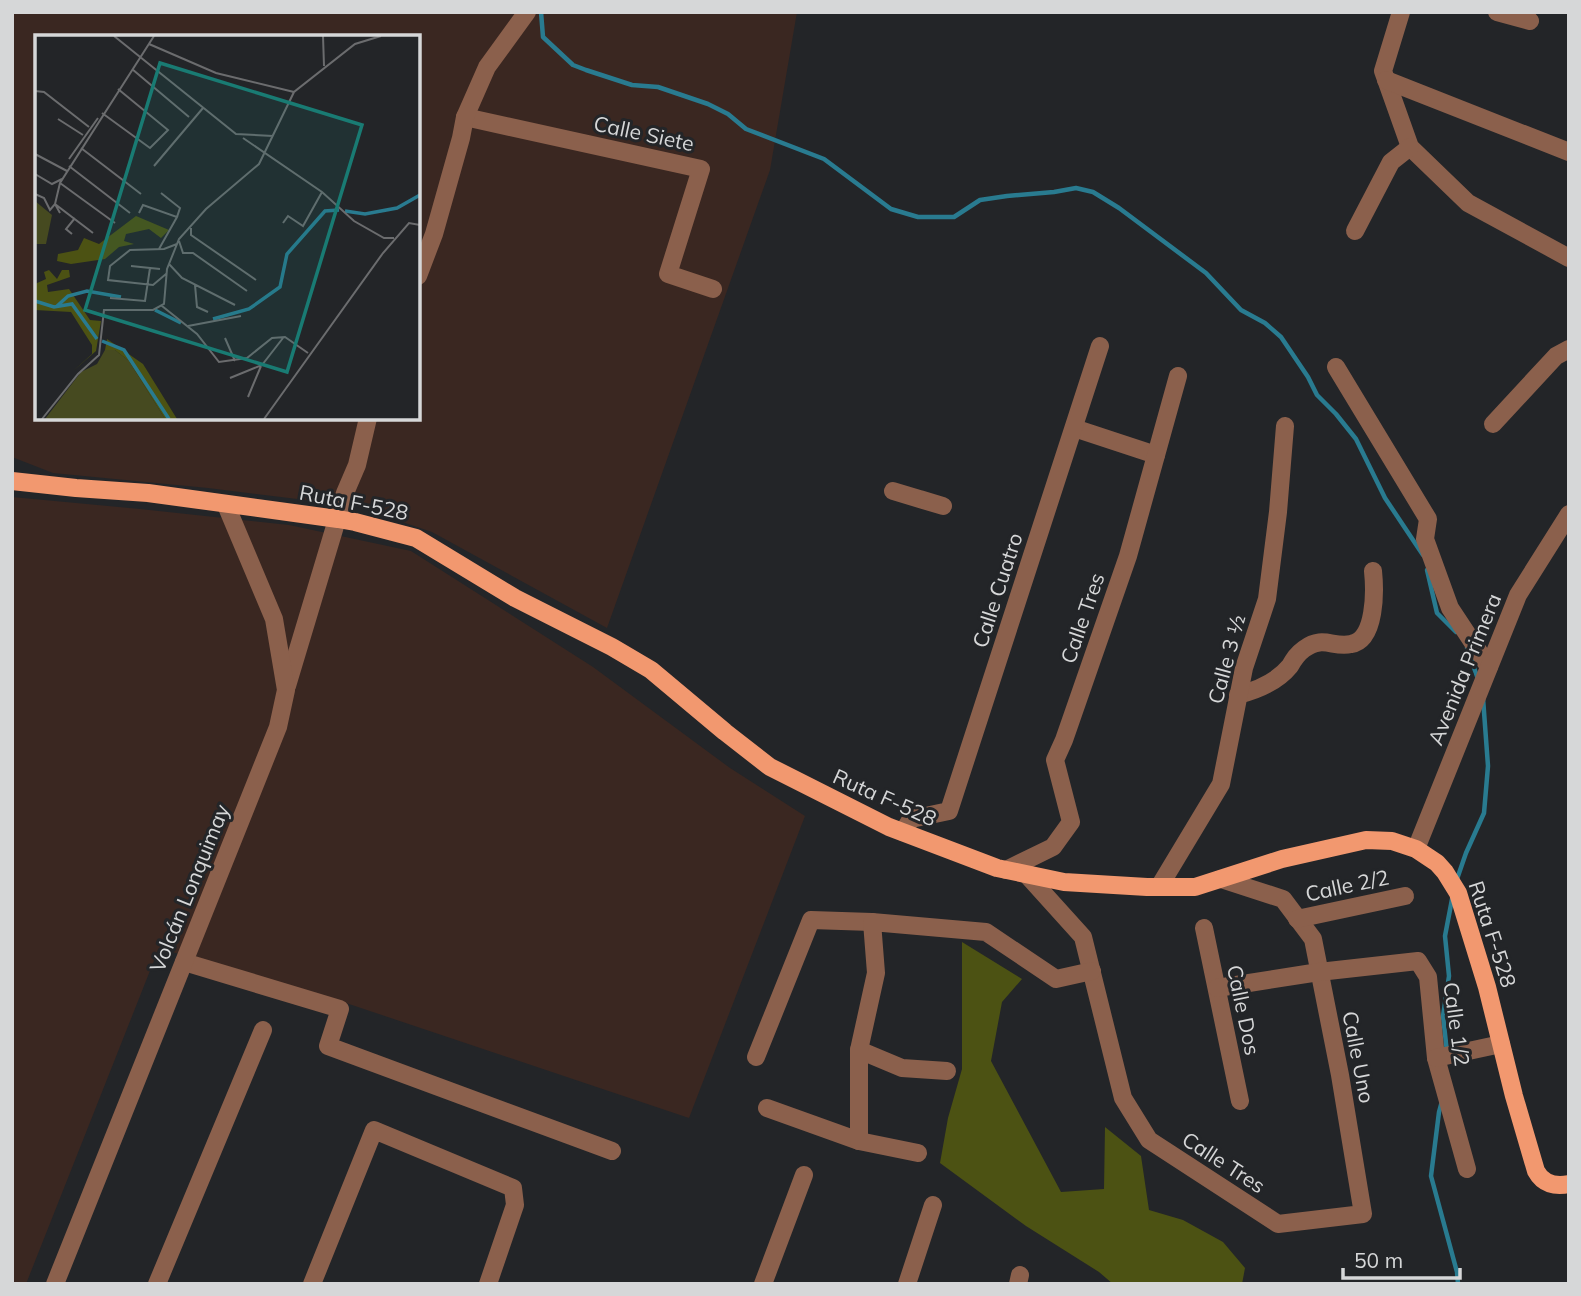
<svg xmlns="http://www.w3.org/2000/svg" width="1581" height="1296" viewBox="0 0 1581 1296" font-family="Mulish,sans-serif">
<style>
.industrial{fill:#3a2721;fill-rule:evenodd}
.forest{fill:#4c5213}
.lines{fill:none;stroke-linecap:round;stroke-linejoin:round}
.stream{stroke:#297b90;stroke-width:4.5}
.minor{stroke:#8b604c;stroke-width:18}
.major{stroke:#f2986f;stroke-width:18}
.labels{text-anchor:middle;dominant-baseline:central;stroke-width:6;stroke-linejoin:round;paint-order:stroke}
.street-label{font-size:21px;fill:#d6d7d8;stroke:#232528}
.inset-river{fill:none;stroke:#297b90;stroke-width:3.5}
.inset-road{fill:none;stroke:#6b6c6e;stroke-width:2}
.view{fill:#197b73;fill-opacity:0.15;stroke:#197b73;stroke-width:3.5}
.inset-edge{fill:none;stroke:#d6d7d8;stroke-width:3.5}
</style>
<rect width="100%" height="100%" fill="#232528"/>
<!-- industrial -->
<g class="industrial">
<path d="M12,12H797L770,170L607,628L432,532L355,506L208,488L53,473L12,457ZM37,37H418V418H37Z"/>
<polygon points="12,497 140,509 289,525 411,551 593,667 730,768 805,816 689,1118 352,1005 159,948 26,1284 12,1284"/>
</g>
<!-- forest -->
<polygon class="forest" points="962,942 1022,979 1002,1002 991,1061 1061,1192 1104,1189 1105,1127 1141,1156 1149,1210 1183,1220 1223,1242 1245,1268 1242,1284 1113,1284 1099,1272 1026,1226 940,1163 948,1118 962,1069"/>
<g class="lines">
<!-- stream -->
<g class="stream">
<polyline points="541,12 543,37 573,65 586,70 632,85 658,87 708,104 728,114 746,129 824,159 891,209 918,217 954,217 980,200 1007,196 1054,192 1076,188 1093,192 1119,208 1206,273 1241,310 1265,323 1281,337 1308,377 1317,395 1336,414 1356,439 1385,498 1423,555"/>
<polyline points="1427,570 1437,613 1456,632"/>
<polyline points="1467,648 1478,679"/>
<polyline points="1457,879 1466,853 1484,813 1488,766 1483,698"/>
<polyline points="1447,1052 1443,1016 1449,976 1445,936 1453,894"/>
<polyline points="1442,1101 1439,1112 1431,1176 1457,1272 1458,1284"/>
</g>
<!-- minor -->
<g class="minor">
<polyline points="1401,12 1383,71 1410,147 1468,203 1569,258"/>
<polyline points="1497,12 1530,21"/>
<polyline points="1386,80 1569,152"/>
<polyline points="465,117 701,169 668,274 713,289"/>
<polyline points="1355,231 1391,162 1410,147"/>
<polyline points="418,276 434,234 461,138 465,117 487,67 527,12"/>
<polyline points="1336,367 1428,519 1425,539 1450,608 1489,667"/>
<polyline points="1493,424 1556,356 1569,349"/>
<polyline points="1074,428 1156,455"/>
<polyline points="893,491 943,506 920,499"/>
<polyline points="287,686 345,493 357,465 368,418"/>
<path d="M1238,695C1258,690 1277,682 1290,666C1294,659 1297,654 1304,649C1323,635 1333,648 1351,644C1376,640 1375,590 1373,571"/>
<polyline points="903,832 911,819 949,811 1100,346"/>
<polyline points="1416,849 1518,595 1569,514"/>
<polyline points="1006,870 1053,847 1071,822 1055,760 1064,740 1128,556 1178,376"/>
<polyline points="1027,875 1083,937 1123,1098 1149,1140 1278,1224 1363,1214 1340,1075 1313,939 1283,899 1221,879"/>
<polyline points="1159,887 1221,784 1244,668 1267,599 1278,512 1285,426"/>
<polyline points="1297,919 1405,896"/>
<polyline points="1204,928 1240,1101"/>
<polyline points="184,962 340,1009 328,1046 612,1151"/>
<polyline points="1217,988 1319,972 1418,961 1428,977 1436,1058 1467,1169"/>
<polyline points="859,1050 902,1068 947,1071"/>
<polyline points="756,1057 811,920 872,922"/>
<polyline points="1436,1058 1501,1044"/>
<polyline points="767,1108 859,1141"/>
<polyline points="918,1153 859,1141 859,1050 876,973 872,922 986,932 1056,979 1092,971"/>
<polyline points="55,1284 278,727 286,690 274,619 226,505"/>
<polyline points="157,1284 263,1030"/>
<polyline points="312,1284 374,1130 513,1188 515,1205 488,1284"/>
<polyline points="763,1284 804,1175"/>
<polyline points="907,1284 933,1205"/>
<polyline points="1018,1284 1020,1275"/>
</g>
<!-- major -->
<path class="major" d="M12,481L76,488L148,493L338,519L355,522L416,538L515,598L612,647L651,670L725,732L770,767L889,827L997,868L1064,882L1147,887H1195L1282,859L1366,840L1392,841L1416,849L1437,863L1445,872L1458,893L1487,987L1514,1096L1536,1171C1543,1184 1555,1187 1569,1184"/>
</g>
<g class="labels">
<!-- street labels -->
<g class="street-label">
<text transform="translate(644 133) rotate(12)">Calle Siete</text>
<text transform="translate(354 502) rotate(11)">Ruta F-528</text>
<text transform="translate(997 590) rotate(-72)">Calle Cuatro</text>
<text transform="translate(1082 618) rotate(-71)">Calle Tres</text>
<text transform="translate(1226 659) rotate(-75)">Calle 3 ½</text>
<text transform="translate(1464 669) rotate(-68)">Avenida Primera</text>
<text transform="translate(885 797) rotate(24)">Ruta F-528</text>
<text transform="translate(1347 885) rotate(-12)">Calle 2/2</text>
<text transform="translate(189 888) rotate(-68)">Volcán Lonquimay</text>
<text transform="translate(1493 934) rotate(72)">Ruta F-528</text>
<text transform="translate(1244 1010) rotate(78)">Calle Dos</text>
<text transform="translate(1457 1024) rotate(82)">Calle 1/2</text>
<text transform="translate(1359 1057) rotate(79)">Calle Uno</text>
<text transform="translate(1224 1162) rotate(33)">Calle Tres</text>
</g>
</g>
<!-- overview -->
<g transform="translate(35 35)">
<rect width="385" height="385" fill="#232528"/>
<path d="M0,166L17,180L11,209H0ZM70,315H80L94,326L130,384H10L46,337L62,329Z" fill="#464a20"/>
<path d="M101,181L134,195L126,203L114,194L91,199L89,206L99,209L84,212L70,224L36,229L22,226L23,219L43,215L49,203L64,209ZM14,235L22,244L27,235H34L35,242L12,250L13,257L34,254L55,285L66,286L61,316L37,337L57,319V310L36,277L0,275V249L11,244L9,237ZM72,304L108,329L142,384H130L94,326L80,315H70Z" fill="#4c5213"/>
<path class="inset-river" d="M310,176L330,179L362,173L385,160M0,266L19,272L37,269L62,304M21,272L33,261L52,256L86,262M120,275L146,288M178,284L214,274L245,252L252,219L290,176L304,175M67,306L89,315L134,384"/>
<path class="inset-road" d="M79,1L201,99L238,101M288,1L289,31M114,9L181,38L259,57M97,34L154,82M0,56L9,57L54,92M67,78L115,113L133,95L83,54M23,84L48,100M208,103L287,157L319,186L349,203H359M46,113L106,159M0,119L32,136M34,124L63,83M34,131L95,178M119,131L168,73M0,139L17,149L27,144M25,148L80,188M126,158L145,173L142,182M0,159L9,163L15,175L20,169L25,178M104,178L108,170L142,182L124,214M248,188L253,181L268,191L287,157M156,193V200L221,245M58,198L20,169L25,148L119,1M37,199L31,194L40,183M144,206L148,218H158L212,256M134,229L147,243L200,270M96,231L125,234M131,239L118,250L73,245L75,231L95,215L129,214L142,209M160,250L162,272L173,277M75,263L110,266L115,233M127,271L162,299L184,327L212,323L237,303L250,302L273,318M153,291L206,281M190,303L200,326M195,343L227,330L248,303M213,362L226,331M7,384L43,339L64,320L69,275H118L129,269L132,234L144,204L171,174L224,129L259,57L320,9L346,1M229,384L348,218L374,188L385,190"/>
<path class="view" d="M125,28L327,90L252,337L50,275Z"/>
<rect width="385" height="385" class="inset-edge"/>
</g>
<!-- border -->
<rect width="1581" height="1296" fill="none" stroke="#d6d7d8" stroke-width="28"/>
<!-- scale -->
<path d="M1343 1268v10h117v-10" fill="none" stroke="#d6d7d8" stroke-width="3.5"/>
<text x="1354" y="1268" font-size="21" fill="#d6d7d8" stroke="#232528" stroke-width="5" paint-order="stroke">50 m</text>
</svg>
